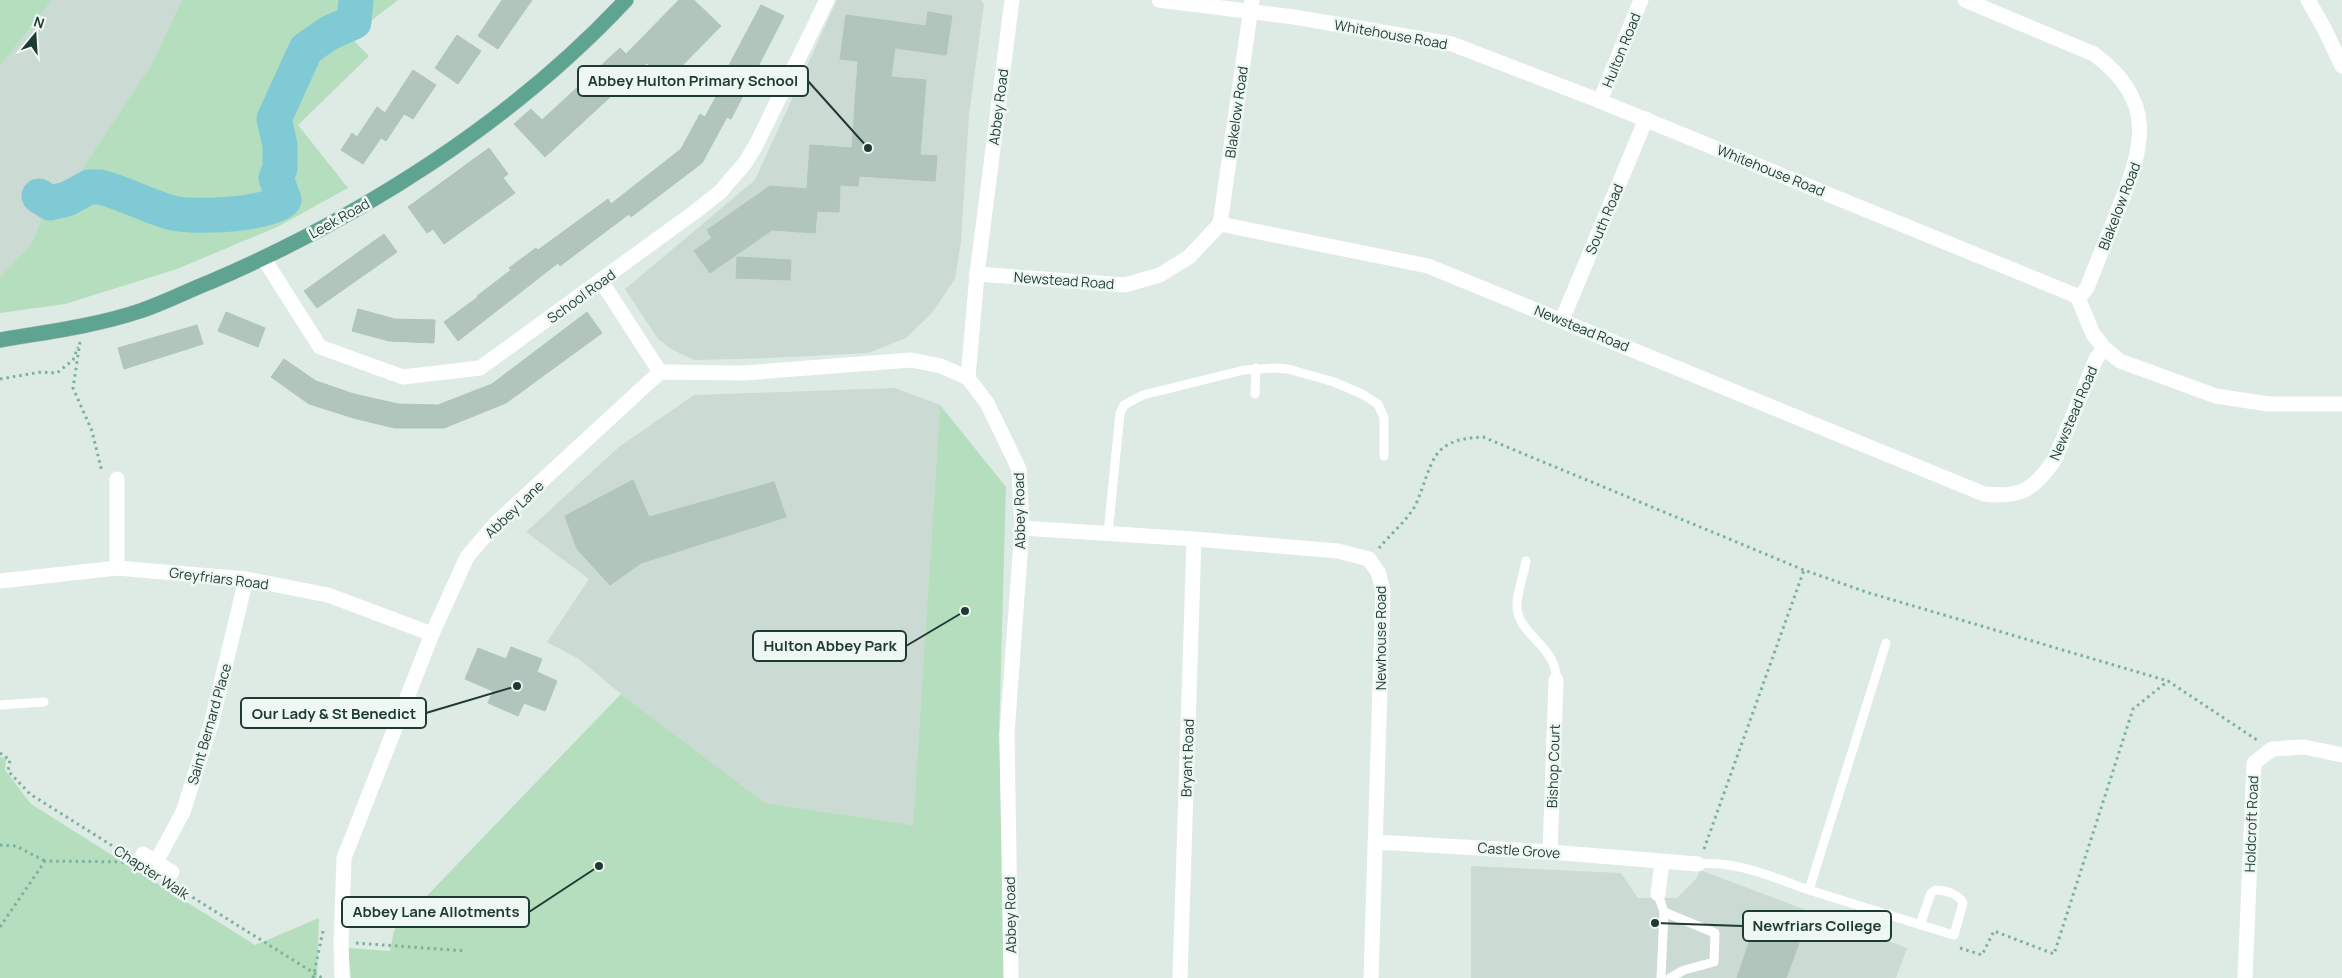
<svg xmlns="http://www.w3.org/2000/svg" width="2342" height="978" viewBox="0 0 2342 978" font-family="Manrope,sans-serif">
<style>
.built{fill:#cbdad3}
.green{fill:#b4debe}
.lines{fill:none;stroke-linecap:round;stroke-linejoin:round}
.river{stroke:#7fcad5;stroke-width:35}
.building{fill:#b2c5bd;stroke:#afc5bb}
.primary-casing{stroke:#c0c8c6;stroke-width:16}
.path{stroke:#7bb19f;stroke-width:3;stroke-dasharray:2.5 4;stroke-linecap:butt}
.service{stroke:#fff;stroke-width:9}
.minor{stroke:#fff;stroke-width:15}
.tertiary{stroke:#fff;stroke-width:15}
.primary{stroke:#5ea491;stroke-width:15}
.labels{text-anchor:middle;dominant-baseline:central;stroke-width:5;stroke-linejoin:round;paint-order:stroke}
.street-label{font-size:14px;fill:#1e3b33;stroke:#eef7f2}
.leader{fill:none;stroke:#1e3b33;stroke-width:2}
.callout-dot{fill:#1e3b33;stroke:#eef7f2;stroke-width:2}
.callout{fill:#eef7f2;stroke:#1e3b33;stroke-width:2}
.callout-label{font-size:15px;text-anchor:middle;font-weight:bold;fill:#1e3b33}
</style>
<rect width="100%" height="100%" fill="#ddebe4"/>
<!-- built -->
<g class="built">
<polygon points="52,0 182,0 150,67 115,123 80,173 58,186 44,211 31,245 0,277 0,66"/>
<polygon points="837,0 981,0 984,4 969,115 961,242 955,279 931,314 906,338 868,353 771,358 694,360 671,349 658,339 625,289 755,180"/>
<polygon points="895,388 940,405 913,825 765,803 621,694 579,659 547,642 589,579 526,532 619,447 694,395"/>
<polygon points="1471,866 1621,873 1638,898 1677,898 1697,878 1700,870 1907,948 1896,978 1471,978"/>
</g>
<!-- green -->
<g class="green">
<polygon points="0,0 52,0 0,66"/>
<polygon points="182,0 398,0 350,37 369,56 298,125 348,188 277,227 177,269 65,304 0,313 0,277 31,245 44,212 35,207 42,186 58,186 80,173 150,67"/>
<polygon points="940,405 1006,487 999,735 1005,978 351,978 348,948 390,951 394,930 621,694 765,803 913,825"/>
<polygon points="0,757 6,758 5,770 31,804 255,945 319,918 317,978 0,978"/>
</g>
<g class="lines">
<!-- river -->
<path class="river" d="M39,196L50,203L67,199L89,187H100C124,193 145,205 169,212C190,219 268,215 284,200L276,178L280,168V145L274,119L306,49L329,33L354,22L356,0"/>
</g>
<!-- building -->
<g class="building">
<polygon points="502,0 532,0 498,49 478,36"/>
<polygon points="679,0 694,0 721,26 666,82 647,63 545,157 514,124 531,109 542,120 620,48 626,54"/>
<polygon points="761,5 784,16 731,119 727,117 702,163 631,217 629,214 560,266 558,263 458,341 444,322 478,297 477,296 511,270 509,268 536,248 538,250 608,199 611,204 681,149 700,114 705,117 731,69 728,67"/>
<polygon points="928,12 952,16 946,55 895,48 891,77 926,80 920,155 937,156 935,181 859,176 858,186 840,185 839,212 817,211 815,233 772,230 710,273 694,251 712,238 707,230 770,186 807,189 810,145 852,148 858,61 840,59 846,15 926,26"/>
<polygon points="457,35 481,51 458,84 435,68"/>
<polygon points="413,70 436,85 413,119 404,114 386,141 381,138 363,164 341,150 352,133 357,137 377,107 385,113"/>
<polygon points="489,148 508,174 503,178 515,193 444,244 433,229 427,233 408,207"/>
<polygon points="384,234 397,252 317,308 304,291"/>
<polygon points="737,257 791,260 790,280 736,278"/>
<polygon points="358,309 395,319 435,320 434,343 389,341 352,331"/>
<polygon points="226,312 265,328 258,347 218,331"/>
<polygon points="587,312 602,333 506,403 444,428 395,428 357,419 309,404 271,377 284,359 316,381 354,394 398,404 438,405 492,384"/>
<polygon points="197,325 203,344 124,369 118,348"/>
<polygon points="633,480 649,517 774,482 786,517 641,563 610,585 577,549 565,516"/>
<polygon points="511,647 542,659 537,672 557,681 545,711 524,703 518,716 488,703 493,691 465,679 478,648 506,659"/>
<polygon points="1755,925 1799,943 1786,978 1737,978"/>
</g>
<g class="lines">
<!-- primary casing -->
<g class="primary-casing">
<path id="primary" d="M0,340C47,332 95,326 140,311C164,303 187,291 210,282C362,217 513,121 626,0"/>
</g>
<!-- path -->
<g class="path">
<polyline points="80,342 73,388 92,431 102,472"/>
<polyline points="0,379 41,372 57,373 73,360 78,347"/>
<path d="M1379,548C1389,536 1408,519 1415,506C1434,465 1427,439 1483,437L1804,570L1866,592L2168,681L2257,740"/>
<polyline points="0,753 10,760 8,771 30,794 127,855"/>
<polyline points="0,845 16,846 45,861"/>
<polyline points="1704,849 1804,570"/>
<polyline points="176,887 322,978"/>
<polyline points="0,927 45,861 130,862"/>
<polyline points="356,943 466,951"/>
<polyline points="1960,948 1982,955 1994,931 2054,954 2133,709 2168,681"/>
<polyline points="313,978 323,931"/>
</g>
<!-- service -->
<g class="service">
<polyline points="1255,394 1256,368"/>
<polyline points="1108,533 1120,413 1124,405 1143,395 1244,370 1275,368 1288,369 1334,382 1362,394 1378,404 1384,418 1384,456"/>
<path d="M1526,561C1524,574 1516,595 1517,607C1518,635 1558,647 1556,680"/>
<polyline points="0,705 44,702"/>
<path d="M1698,864C1736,860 1774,878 1809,890L1886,643"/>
<path d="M1809,890L1950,934L1954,935L1963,903C1959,894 1945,890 1935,890L1931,893L1920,925"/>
<polyline points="1658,894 1664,912 1715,933 1714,962 1684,970 1670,978"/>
<polyline points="1661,978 1664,912"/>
</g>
<!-- minor -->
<g class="minor">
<polyline points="1159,0 1294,17 1452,44 1600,101 2072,294 2078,298 2093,334 2104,348 2120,361 2216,396 2268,404 2342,404"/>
<path d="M1965,0L2094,54C2157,101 2144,146 2118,210C2108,236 2097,262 2087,288L2078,298"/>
<polyline points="1600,101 1641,0"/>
<polyline points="1220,224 1252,0"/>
<polyline points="264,259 320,347 403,377 480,368 696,211 720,192 745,163 756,145 827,0"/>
<path d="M977,274L1125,285L1160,275L1189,257L1220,224L1428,266L1984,494C2021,498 2034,490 2055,459L2096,359L2104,348"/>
<polyline points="601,281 660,372"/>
<polyline points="1562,320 1646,119"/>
<polyline points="968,378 987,403 1019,469 1022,528 1007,734 1011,978"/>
<polyline points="117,479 117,568"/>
<polyline points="1022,528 1194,539 1338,551 1369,559 1378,572 1383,590 1371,978"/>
<polyline points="0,581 117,568 246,579 328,595 432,634"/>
<polyline points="1375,842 1550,852 1698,864"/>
<polyline points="1550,852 1556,680"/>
<polyline points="143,854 172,872"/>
<polyline points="156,862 183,812 212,721 246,579"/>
<polyline points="1658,894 1662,862"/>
<polyline points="1180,978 1194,539"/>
<polyline points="2245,978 2254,763 2272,749 2304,747 2342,755"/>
</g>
<!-- tertiary -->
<g class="tertiary">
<polyline points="2308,0 2324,28 2342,66"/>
<polyline points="342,978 341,942 344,858 432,634 467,557 495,524 660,372 744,373 911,360 941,366 968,378 977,274 1012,0"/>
</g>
<!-- primary -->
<use href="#primary" class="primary"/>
</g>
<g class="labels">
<!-- street labels -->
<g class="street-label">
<text transform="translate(1391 34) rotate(10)">Whitehouse Road</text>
<text transform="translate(1621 50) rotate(-68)">Hulton Road</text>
<text transform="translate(998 107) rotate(-83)">Abbey Road</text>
<text transform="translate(1236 112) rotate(-82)">Blakelow Road</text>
<text transform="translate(1771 170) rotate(22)">Whitehouse Road</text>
<text transform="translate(2119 206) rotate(-69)">Blakelow Road</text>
<text transform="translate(339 218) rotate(-29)">Leek Road</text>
<text transform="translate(1604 219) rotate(-67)">South Road</text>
<text transform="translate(1064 280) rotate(4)">Newstead Road</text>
<text transform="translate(581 296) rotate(-36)">School Road</text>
<text transform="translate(1582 328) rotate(22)">Newstead Road</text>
<text transform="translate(2073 413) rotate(-67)">Newstead Road</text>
<text transform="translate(514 509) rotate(-44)">Abbey Lane</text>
<text transform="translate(1019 511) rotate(-91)">Abbey Road</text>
<text transform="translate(219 578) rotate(7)">Greyfriars Road</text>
<text transform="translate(1380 638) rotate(-90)">Newhouse Road</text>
<text transform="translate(209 724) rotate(-74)">Saint Bernard Place</text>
<text transform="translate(1187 758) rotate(-88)">Bryant Road</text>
<text transform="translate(1553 766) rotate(-88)">Bishop Court</text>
<text transform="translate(2251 824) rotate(-88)">Holdcroft Road</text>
<text transform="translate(1519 850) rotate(4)">Castle Grove</text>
<text transform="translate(152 872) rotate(33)">Chapter Walk</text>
<text transform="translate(1010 915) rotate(-91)">Abbey Road</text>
</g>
</g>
<!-- callouts -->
<path class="leader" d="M868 148L808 81M965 611L906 646M517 686L426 713M599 866L529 912M1655 923L1743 926"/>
<g class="callout-dot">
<circle cx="868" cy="148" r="5"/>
<circle cx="965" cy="611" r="5"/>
<circle cx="517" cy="686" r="5"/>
<circle cx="599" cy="866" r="5"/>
<circle cx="1655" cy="923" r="5"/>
</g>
<g class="callout">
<rect x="578" y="66" width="230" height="30" rx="5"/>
<rect x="753" y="631" width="153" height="30" rx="5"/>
<rect x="241" y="698" width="185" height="30" rx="5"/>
<rect x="342" y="897" width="187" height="30" rx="5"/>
<rect x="1743" y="911" width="148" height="30" rx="5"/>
</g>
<g class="callout-label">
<text x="693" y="86">Abbey Hulton Primary School</text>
<text x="830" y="651">Hulton Abbey Park</text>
<text x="334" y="719">Our Lady &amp; St Benedict</text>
<text x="436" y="917">Abbey Lane Allotments</text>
<text x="1817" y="931">Newfriars College</text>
</g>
<!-- north arrow -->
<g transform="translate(35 35) rotate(18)" stroke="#eef7f2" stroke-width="4" paint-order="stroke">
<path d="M0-4L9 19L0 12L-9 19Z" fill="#1e3b33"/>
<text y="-8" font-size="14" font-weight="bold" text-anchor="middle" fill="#1e3b33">N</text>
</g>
</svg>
